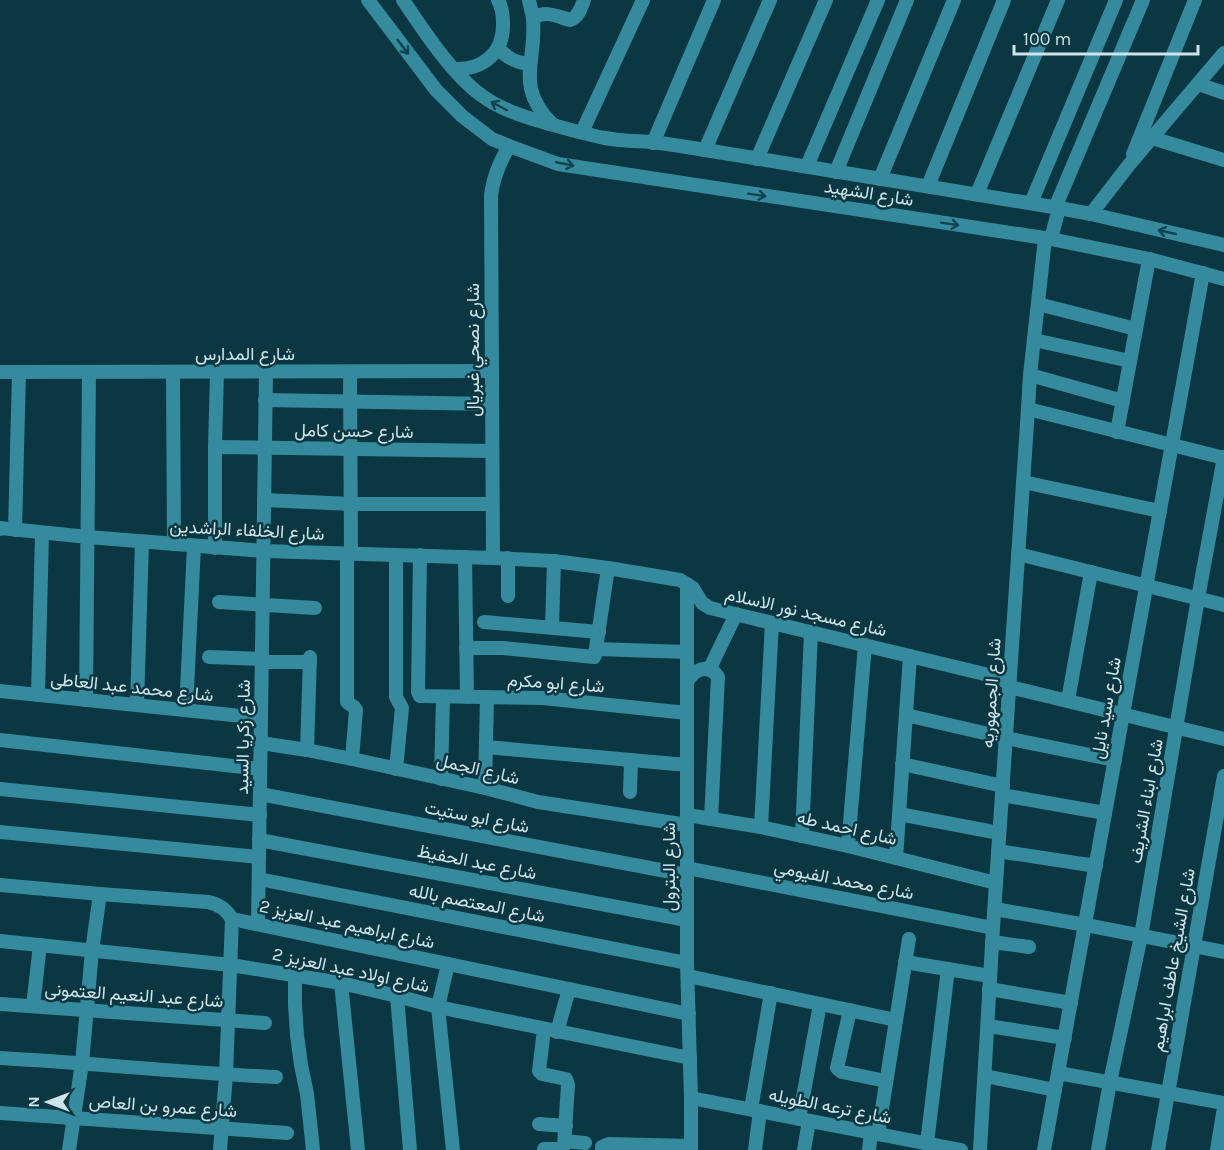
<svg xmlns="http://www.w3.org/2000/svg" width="1224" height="1150" viewBox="0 0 1224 1150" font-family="Karla,Vazirmatn,sans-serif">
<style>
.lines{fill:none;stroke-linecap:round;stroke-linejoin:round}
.minor{stroke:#358a9e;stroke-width:14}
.oneway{stroke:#10434f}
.labels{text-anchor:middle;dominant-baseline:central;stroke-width:5;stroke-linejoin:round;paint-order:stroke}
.street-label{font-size:18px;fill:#cee4ea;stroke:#0a3741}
</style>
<rect width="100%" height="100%" fill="#0a3741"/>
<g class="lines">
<!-- minor -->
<g class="minor">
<polyline points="368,0 436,90 462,116 492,139 509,146 558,164 1051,239 1149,259 1224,279"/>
<path d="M403,0C423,30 452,74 481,95C498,108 519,115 539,121C561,127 583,134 605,138C620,141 636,141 651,142C669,144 687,147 705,150L1059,208L1091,214L1224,245"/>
<path d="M529,0C530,6 532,12 533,18C537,63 514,85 552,124"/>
<path d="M533,18C546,10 556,16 570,20C578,18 581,8 584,0"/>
<path d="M498,48C507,58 516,63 530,64"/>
<path d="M454,69C483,70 504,53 503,23C503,16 502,7 498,0"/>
<polyline points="1198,84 1224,93"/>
<polyline points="582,132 643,0"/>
<polyline points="1152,138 1224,160"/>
<polyline points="653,143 714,0"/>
<polyline points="705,150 770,0"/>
<polyline points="1133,154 1195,0"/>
<polyline points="757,159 826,0"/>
<polyline points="807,166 878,0"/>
<polyline points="836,172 907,0"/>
<polyline points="880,179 954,0"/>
<polyline points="928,186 1004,0"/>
<polyline points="977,194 1058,0"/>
<polyline points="1031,203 1116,0"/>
<polyline points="1055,208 1143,0"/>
<polyline points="1091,214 1128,166 1224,53"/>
<polyline points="1051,239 1059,208"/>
<polyline points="1038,304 1136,329"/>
<polyline points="1034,340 1130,361"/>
<polyline points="0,372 491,371"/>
<polyline points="173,372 174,544"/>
<polyline points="350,372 351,554"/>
<polyline points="1030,375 1123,401"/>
<polyline points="265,400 491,404"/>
<polyline points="1028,409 1224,458"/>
<polyline points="1117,432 1149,259"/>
<polyline points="215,447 492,451"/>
<polyline points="1023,482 1160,511"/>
<polyline points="264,500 352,504 492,504"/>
<polyline points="0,529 0,528 88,537 264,551 493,558 554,561 608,568 680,580 693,588 702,603 710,608 997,677 1007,682 1010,687 1224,739"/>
<polyline points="15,530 19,372"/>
<polyline points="215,548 215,447 217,372"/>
<polyline points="347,553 347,702 354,707 356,710 352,759"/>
<polyline points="1018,554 1224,605"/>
<polyline points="396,555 396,697 402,708 396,769"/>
<polyline points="420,555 418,692 420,696 543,698 687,713"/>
<polyline points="465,557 467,697"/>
<path d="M493,558L491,196C493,177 500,162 509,146"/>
<polyline points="508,558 508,596"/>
<polyline points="687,584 687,963 691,1098 691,1150"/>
<polyline points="219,602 315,608"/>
<polyline points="484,622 599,632"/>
<polyline points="552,628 554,561"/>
<polyline points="466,648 503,648 594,657 595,655 608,568"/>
<polyline points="596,649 687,652"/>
<polyline points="209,657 262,659"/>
<polyline points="262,662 310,662"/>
<polyline points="709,670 736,614"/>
<path d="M687,682C694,669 709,663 718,677L711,819"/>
<polyline points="0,691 261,718"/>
<polyline points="38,695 42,533"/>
<polyline points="86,700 89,372"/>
<polyline points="1068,700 1091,572"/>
<polyline points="137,705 142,542"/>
<polyline points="186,710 194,546"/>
<polyline points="906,715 1006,738 1115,760"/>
<polyline points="0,740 260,769"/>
<polyline points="261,743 307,750 352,759 485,788 538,802 687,825"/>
<polyline points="486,747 687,765"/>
<polyline points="307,750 310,657"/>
<polyline points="902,764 1003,786"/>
<polyline points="441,779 443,697"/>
<polyline points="485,788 487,697"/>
<polyline points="0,789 260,815"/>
<polyline points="630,792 631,760"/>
<polyline points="260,794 687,875"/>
<polyline points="1002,795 1105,813"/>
<polyline points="899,814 999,833"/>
<polyline points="687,815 761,827 848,846 996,883"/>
<polyline points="761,827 772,623"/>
<polyline points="0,832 259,857"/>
<polyline points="802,836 811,632"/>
<polyline points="259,840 687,920"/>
<polyline points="848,846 865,645"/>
<polyline points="998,851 1096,866"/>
<polyline points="896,858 910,656"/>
<polyline points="687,868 993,928"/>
<polyline points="259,879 687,963"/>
<path d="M0,885L100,894L208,902C219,904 226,909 232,919L689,1014"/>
<polyline points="995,909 1086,925 1224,952"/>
<polyline points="258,924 266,372"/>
<polyline points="0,941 231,965 341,983 397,996 438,1007 690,1058"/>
<polyline points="992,942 1029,947"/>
<polyline points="905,962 990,976"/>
<polyline points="448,964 438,1007 453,1150"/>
<polyline points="295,975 295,1005 297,1035 301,1065 307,1094 313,1150"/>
<polyline points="688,976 896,1020"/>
<polyline points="341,983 358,1150"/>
<polyline points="989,989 1071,1003"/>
<polyline points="397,996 410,1150"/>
<polyline points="0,1004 265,1023"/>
<polyline points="33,1006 40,945"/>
<polyline points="850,1010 837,1068 842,1072 886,1081"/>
<polyline points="988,1026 1065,1038"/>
<polyline points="544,1029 539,1071 542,1074 566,1079 568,1085 564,1146 562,1149 544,1149"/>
<polyline points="557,1032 569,989"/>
<path d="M0,1058C92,1063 184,1073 276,1077"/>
<polyline points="1058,1073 1224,1103"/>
<polyline points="985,1076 1055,1090"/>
<polyline points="691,1098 961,1150"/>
<polyline points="751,1109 771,993"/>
<polyline points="0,1113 287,1133"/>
<polyline points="799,1119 820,1004"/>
<polyline points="539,1124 566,1126"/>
<polyline points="878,1134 909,939"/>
<polyline points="565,1141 585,1143"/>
<polyline points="927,1143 948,969"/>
<polyline points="69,1150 82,1063 92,951 100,894"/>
<polyline points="220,1150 226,1075 232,919"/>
<polyline points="602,1150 602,1147 609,1144 691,1146"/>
<polyline points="755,1150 760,1111"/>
<polyline points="804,1150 809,1121"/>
<polyline points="869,1150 871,1133"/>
<polyline points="980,1150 993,928 1028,409 1030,375 1045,239"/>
<polyline points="1044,1150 1203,273"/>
<polyline points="1098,1150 1110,1082 1141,936 1198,598 1224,457"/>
<polyline points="1158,1150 1224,776"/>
<polyline points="1217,1150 1224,1108"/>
</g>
</g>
<!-- one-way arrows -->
<defs><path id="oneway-shaft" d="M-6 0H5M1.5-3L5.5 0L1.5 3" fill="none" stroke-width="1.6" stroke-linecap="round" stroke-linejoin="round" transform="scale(1.5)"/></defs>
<g class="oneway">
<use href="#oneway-shaft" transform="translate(403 47) rotate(53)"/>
<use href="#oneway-shaft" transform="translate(499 106) rotate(-152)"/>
<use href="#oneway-shaft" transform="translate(565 164) rotate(11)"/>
<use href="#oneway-shaft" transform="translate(757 195) rotate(9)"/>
<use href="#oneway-shaft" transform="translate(950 224) rotate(9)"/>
<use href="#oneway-shaft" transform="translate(1167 232) rotate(-167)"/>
</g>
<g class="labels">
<!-- street labels -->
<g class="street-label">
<text transform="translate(869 193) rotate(9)">شارع الشهيد</text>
<text transform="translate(473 350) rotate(-90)">شارع نصحي غبريال</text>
<text x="245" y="354">شارع المدارس</text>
<text transform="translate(354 431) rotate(1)">شارع حسن كامل</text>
<text transform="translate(247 530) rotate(3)">شارع الخلفاء الراشدين</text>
<text transform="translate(806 612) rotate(13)">شارع مسجد نور الاسلام</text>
<text transform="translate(556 683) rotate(4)">شارع ابو مكرم</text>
<text transform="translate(132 687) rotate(6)">شارع محمد عبد العاطى</text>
<text transform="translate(991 693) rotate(-86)">شارع الجمهوريه</text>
<text transform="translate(1106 708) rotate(-80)">شارع سيد نايل</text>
<text transform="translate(243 737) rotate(-89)">شارع زكريا السيد</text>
<text transform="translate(478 769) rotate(13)">شارع الجمل</text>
<text transform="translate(1146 801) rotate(-80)">شارع ابناء الشريف</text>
<text transform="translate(477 817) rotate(11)">شارع ابو ستيت</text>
<text transform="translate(847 828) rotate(13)">شارع احمد طه</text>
<text transform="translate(477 862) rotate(11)">شارع عبد الحفيظ</text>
<text transform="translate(669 867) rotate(-90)">شارع البترول</text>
<text transform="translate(844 880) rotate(11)">شارع محمد الفيومي</text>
<text transform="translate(477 903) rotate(11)">شارع المعتصم بالله</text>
<text transform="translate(347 924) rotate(12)">شارع ابراهيم عبد العزيز 2</text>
<text transform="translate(1173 960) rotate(-80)">شارع الشيخ عاطف ابراهيم</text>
<text transform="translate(351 970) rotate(12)">شارع اولاد عبد العزيز 2</text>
<text transform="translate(134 995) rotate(4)">شارع عبد النعيم العتمونى</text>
<text transform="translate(163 1106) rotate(4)">شارع عمرو بن العاص</text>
<text transform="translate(830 1106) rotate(11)">شارع ترعه الطويله</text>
</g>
</g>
<!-- north arrow -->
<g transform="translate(48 1102) rotate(270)" stroke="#0a3741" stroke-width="4.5" paint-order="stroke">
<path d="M0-4.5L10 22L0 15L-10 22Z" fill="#cee4ea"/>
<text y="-9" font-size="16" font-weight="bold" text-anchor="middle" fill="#cee4ea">N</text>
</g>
<!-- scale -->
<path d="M1014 45v9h184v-9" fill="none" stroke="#cee4ea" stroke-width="3"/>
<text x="1023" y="45" font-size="18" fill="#cee4ea" stroke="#0a3741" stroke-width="4.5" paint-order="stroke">100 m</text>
</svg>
